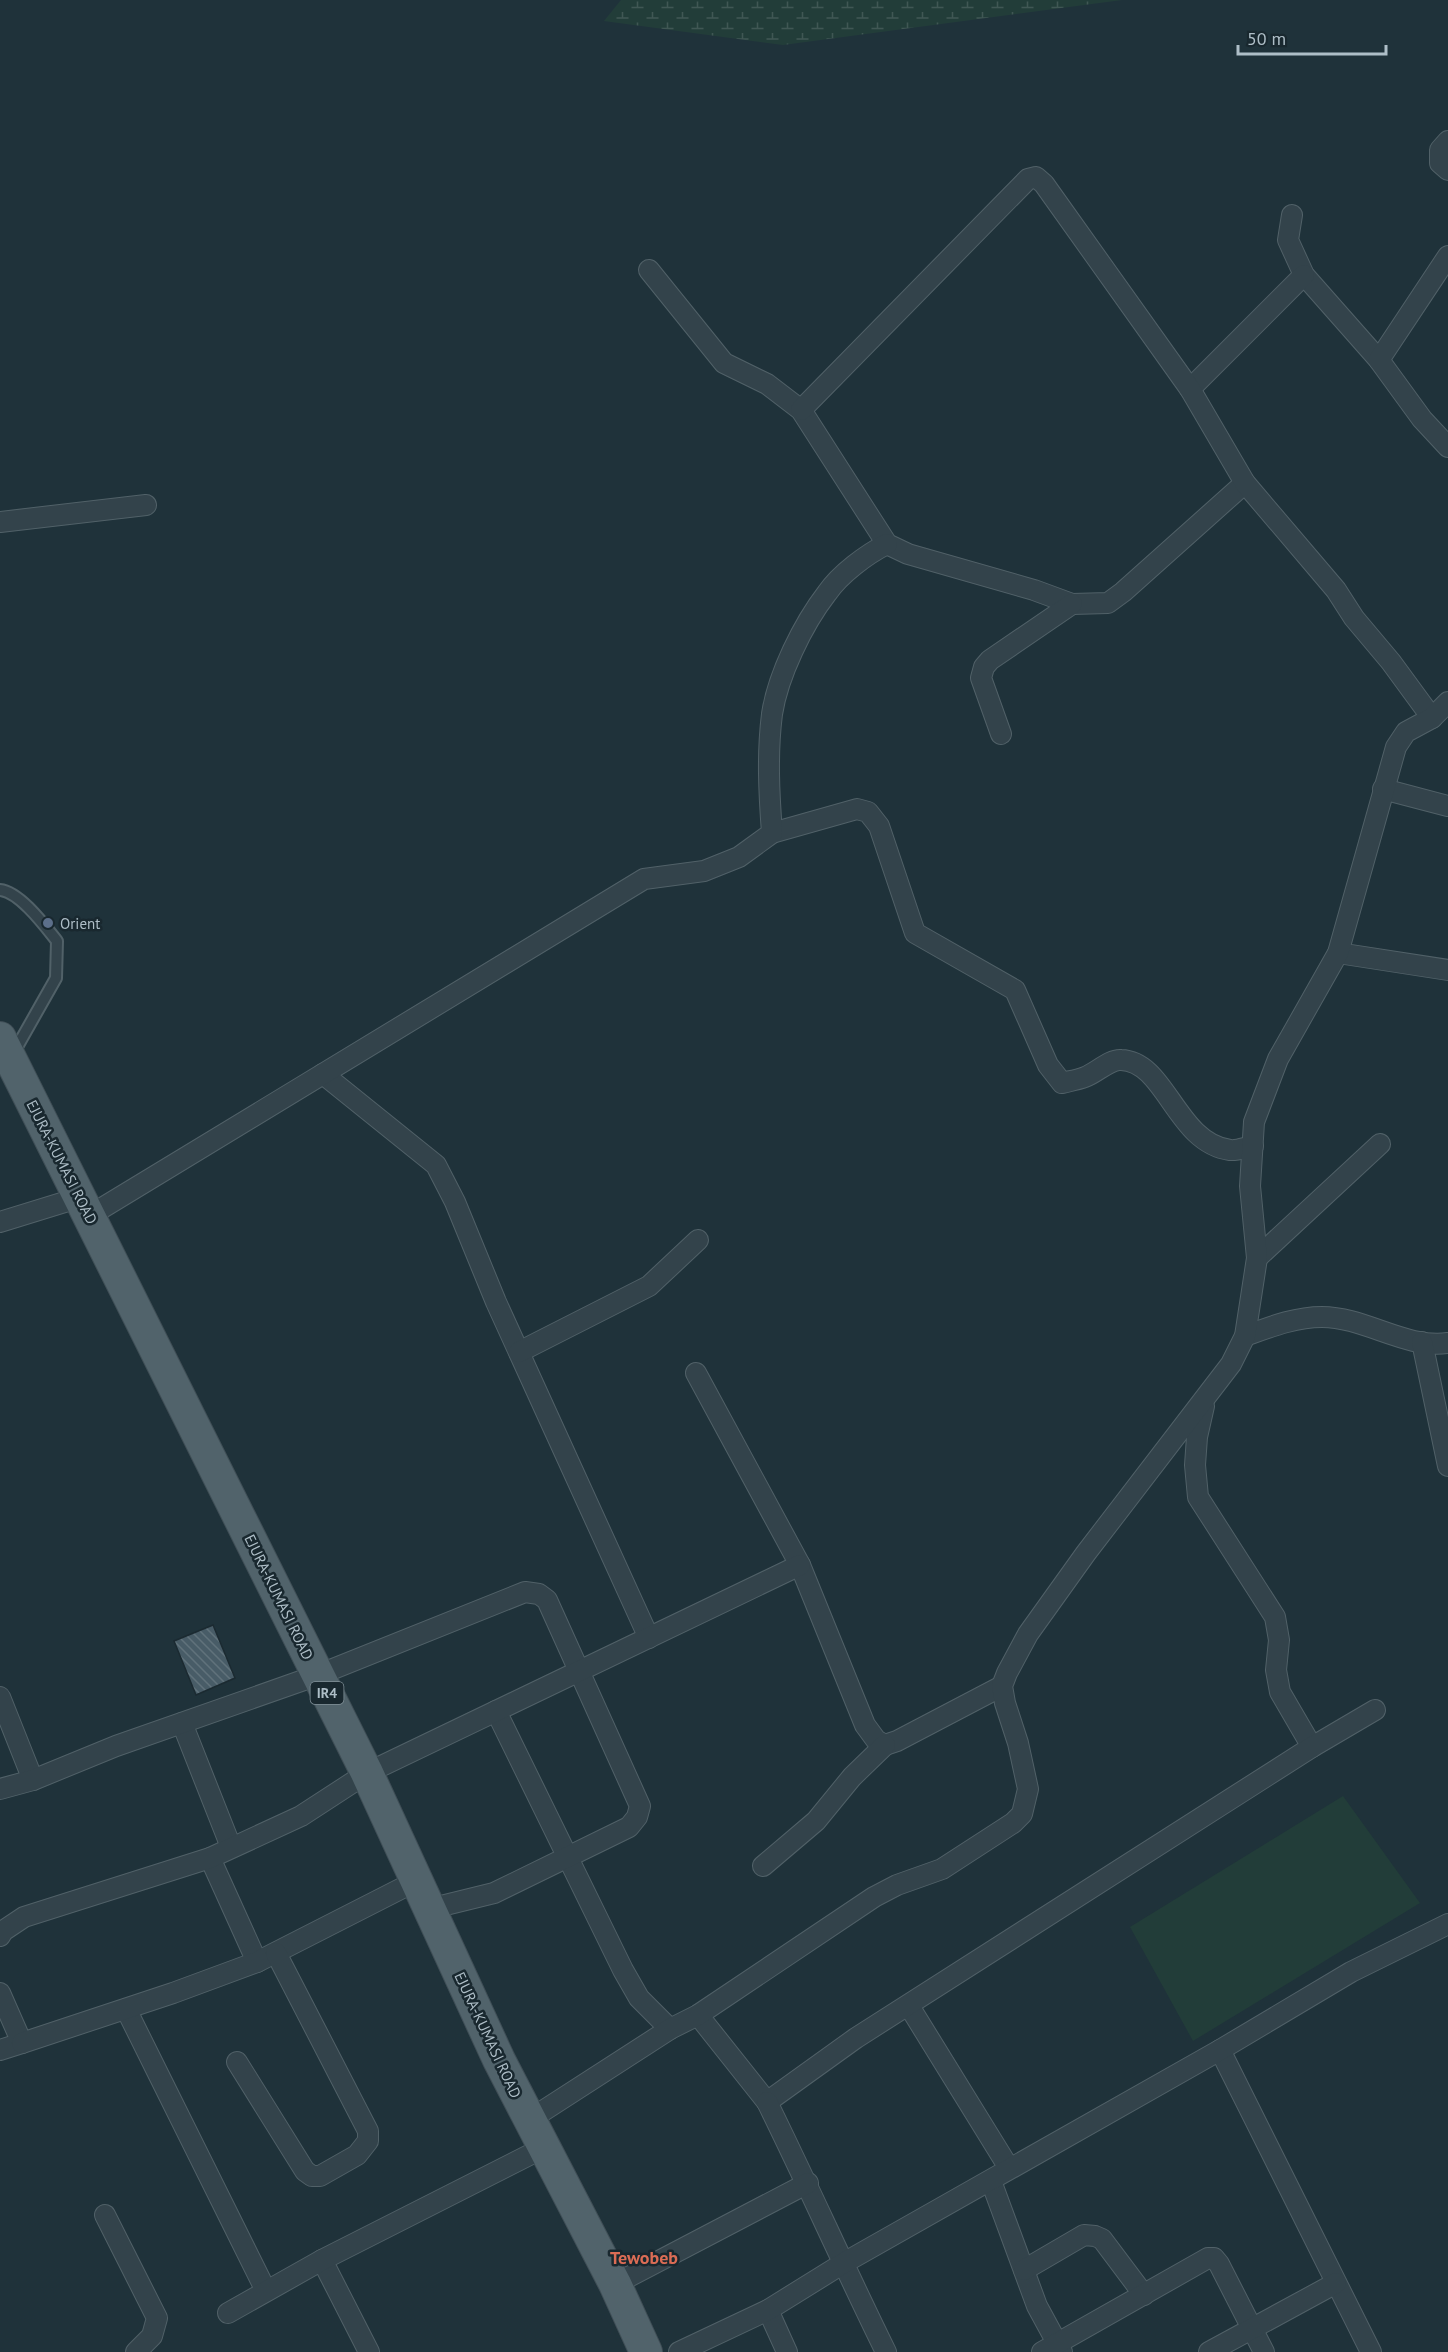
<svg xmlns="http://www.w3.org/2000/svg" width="1448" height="2352" viewBox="0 0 1448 2352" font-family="'PT Sans',sans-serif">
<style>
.wetland{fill:url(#wetland-marsh)}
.pitch{fill:#223d39}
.building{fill:url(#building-back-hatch);stroke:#1b2a31;stroke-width:1.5}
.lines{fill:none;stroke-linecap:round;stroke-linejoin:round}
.lane-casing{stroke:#516168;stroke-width:14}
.street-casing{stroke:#516168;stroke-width:22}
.primary-casing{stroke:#404f57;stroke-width:34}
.lane{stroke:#33434b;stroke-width:10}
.street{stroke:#33434b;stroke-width:20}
.primary{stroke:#51636b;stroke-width:32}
.service-dot{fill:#5c6f8a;stroke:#19282f;stroke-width:2}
.labels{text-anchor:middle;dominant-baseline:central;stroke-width:5;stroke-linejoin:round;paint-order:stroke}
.shield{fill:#19282f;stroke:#819199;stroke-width:1.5}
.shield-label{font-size:14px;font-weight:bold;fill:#aebec7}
.poi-label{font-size:15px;fill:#aebec7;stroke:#19282f;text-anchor:start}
.street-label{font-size:15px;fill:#aebec7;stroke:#19282f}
.quarter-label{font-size:18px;font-weight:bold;fill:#db6c55;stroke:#19282f}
</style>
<defs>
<pattern id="wetland-marsh" width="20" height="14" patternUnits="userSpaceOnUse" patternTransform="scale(1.5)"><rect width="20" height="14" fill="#223d39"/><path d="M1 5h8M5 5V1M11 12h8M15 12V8" fill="none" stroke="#405754"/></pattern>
<pattern id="building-back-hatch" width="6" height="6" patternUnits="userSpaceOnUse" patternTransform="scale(1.5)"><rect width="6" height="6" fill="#485c67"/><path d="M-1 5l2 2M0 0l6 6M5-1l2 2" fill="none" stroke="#60727b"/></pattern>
</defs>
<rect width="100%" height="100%" fill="#1f323a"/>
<!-- wetland -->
<polygon class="wetland" points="621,0 1122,0 783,45 604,21"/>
<!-- pitch -->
<polygon class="pitch" points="1343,1796 1420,1903 1193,2041 1130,1927"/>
<!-- building -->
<polygon class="building" points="213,1625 235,1678 196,1695 174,1641"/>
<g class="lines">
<!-- lane casing -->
<g class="lane-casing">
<path id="lane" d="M0,890C20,892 45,926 57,941L56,978L13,1054"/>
</g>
<!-- street casing -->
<g class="street-casing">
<g id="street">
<polyline points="1448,141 1440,150 1440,163 1448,170"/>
<polyline points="1292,215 1288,240 1304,275 1379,360"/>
<polyline points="1448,256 1379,360 1422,419 1448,447"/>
<polyline points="649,270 724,363 767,384 801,410 887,544 908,554 1034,590 1072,604 1108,603 1123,592 1245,483"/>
<polyline points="1190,389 1304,275"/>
<polyline points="801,410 1028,179 1036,177 1044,184 1190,389 1245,483 1336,590 1354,618 1391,662 1432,718"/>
<polyline points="0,522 146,505"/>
<polyline points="1001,734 981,678 984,667 990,660 1072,604"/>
<polyline points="1383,789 1448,806"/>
<path d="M772,833L857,809L868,812L879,826L915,933L1015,990L1048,1065L1062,1083C1070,1081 1077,1080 1085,1077C1096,1073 1110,1059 1121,1060C1166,1061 1176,1143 1230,1150C1237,1151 1246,1147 1253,1146"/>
<polyline points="1338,953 1448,970"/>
<polyline points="323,1074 436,1165 455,1202 496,1302 649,1638"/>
<path d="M89,1216L644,879L704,871L739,857L772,833C769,793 767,754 772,714C778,675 803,624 827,593C840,574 867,554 887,544"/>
<polyline points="0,1222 81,1197"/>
<polyline points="1257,1258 1380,1144"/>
<path d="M1245,1336C1270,1327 1295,1317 1322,1317C1365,1317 1405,1349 1448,1343"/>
<polyline points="1422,1342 1448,1466"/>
<polyline points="519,1352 649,1286 698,1240"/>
<polyline points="696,1373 800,1565 865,1725 876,1740 885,1745 897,1741 1002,1686"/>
<polyline points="1204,1406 1197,1437 1195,1465 1198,1497 1275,1617 1279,1640 1276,1670 1280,1692 1312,1747"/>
<polyline points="0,1697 33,1780"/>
<polyline points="496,1711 623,1970 639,1998 670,2029"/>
<polyline points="182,1723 231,1847"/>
<polyline points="0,1789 33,1780 116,1746 318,1675 525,1592 539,1594 547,1600 640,1806 637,1817 629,1827 494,1893 429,1909"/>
<polyline points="210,1858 257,1962"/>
<polyline points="763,1866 816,1821 852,1777 885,1745"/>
<polyline points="0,1936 3,1931 24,1917 210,1858 301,1816 367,1773 800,1565"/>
<polyline points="0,1993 22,2043 0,2050"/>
<polyline points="909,2006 1009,2168"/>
<polyline points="126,2009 266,2291"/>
<polyline points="698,2015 767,2102 856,2038 1312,1747 1375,1710"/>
<polyline points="22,2043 173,1993 257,1962 416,1881"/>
<polyline points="1220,2050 1371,2352"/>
<polyline points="237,2062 305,2171 312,2176 320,2176 357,2155 368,2141 368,2131 276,1953"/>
<path d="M767,2102C808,2185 845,2269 886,2352"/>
<polyline points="529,2120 670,2029 698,2015 874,1897 897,1885 942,1869 1013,1823 1022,1814 1028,1789 1018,1743 1005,1703 1002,1686 1007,1673 1028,1634 1086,1553 1231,1364 1245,1336 1257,1258 1250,1186 1254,1122 1278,1059 1338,953 1396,747 1406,732 1432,718 1448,702"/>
<polyline points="991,2181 1037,2306 1062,2352"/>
<polyline points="105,2215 157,2318 152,2336 136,2352"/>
<polyline points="322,2260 369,2352"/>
<polyline points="1024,2270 1084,2235 1095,2236 1102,2239 1144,2295"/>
<polyline points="615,2284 808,2183"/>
<polyline points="768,2310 787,2352"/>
<polyline points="228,2313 322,2260 543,2148"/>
<polyline points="679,2352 768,2310 842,2264 1220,2050 1351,1972 1448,1924"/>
<polyline points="1042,2352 1208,2258 1214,2258 1219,2264 1264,2352"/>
<polyline points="1209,2352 1336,2283"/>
</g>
</g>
<!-- primary casing -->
<g class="primary-casing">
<polyline id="primary" points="0,1038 367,1773 499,2060 615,2284 646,2352"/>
</g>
<!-- lane -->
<use href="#lane" class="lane"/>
<!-- street -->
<use href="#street" class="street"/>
<!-- primary -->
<use href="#primary" class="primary"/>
</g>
<!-- markers -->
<circle class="service-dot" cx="48" cy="923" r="6"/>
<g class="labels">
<!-- shield labels -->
<rect class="shield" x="310.5" y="1682" width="33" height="22" rx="4.5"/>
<g class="shield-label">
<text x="327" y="1693">IR4</text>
</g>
<!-- poi labels -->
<g class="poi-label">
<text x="60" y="923">Orient</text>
</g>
<!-- street labels -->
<g class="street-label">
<text transform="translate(62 1162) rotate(63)">EJURA-KUMASI ROAD</text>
<text transform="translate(279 1597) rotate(64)">EJURA-KUMASI ROAD</text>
<text transform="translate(488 2035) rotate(65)">EJURA-KUMASI ROAD</text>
</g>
<!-- quarter labels -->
<g class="quarter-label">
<text x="644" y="2257">Tewobeb</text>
</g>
</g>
<!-- scale -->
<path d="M1238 45v9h148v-9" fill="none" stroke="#aebec7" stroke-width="3"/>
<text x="1247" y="45" font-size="18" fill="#aebec7" stroke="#19282f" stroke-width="4.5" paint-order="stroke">50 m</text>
</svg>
